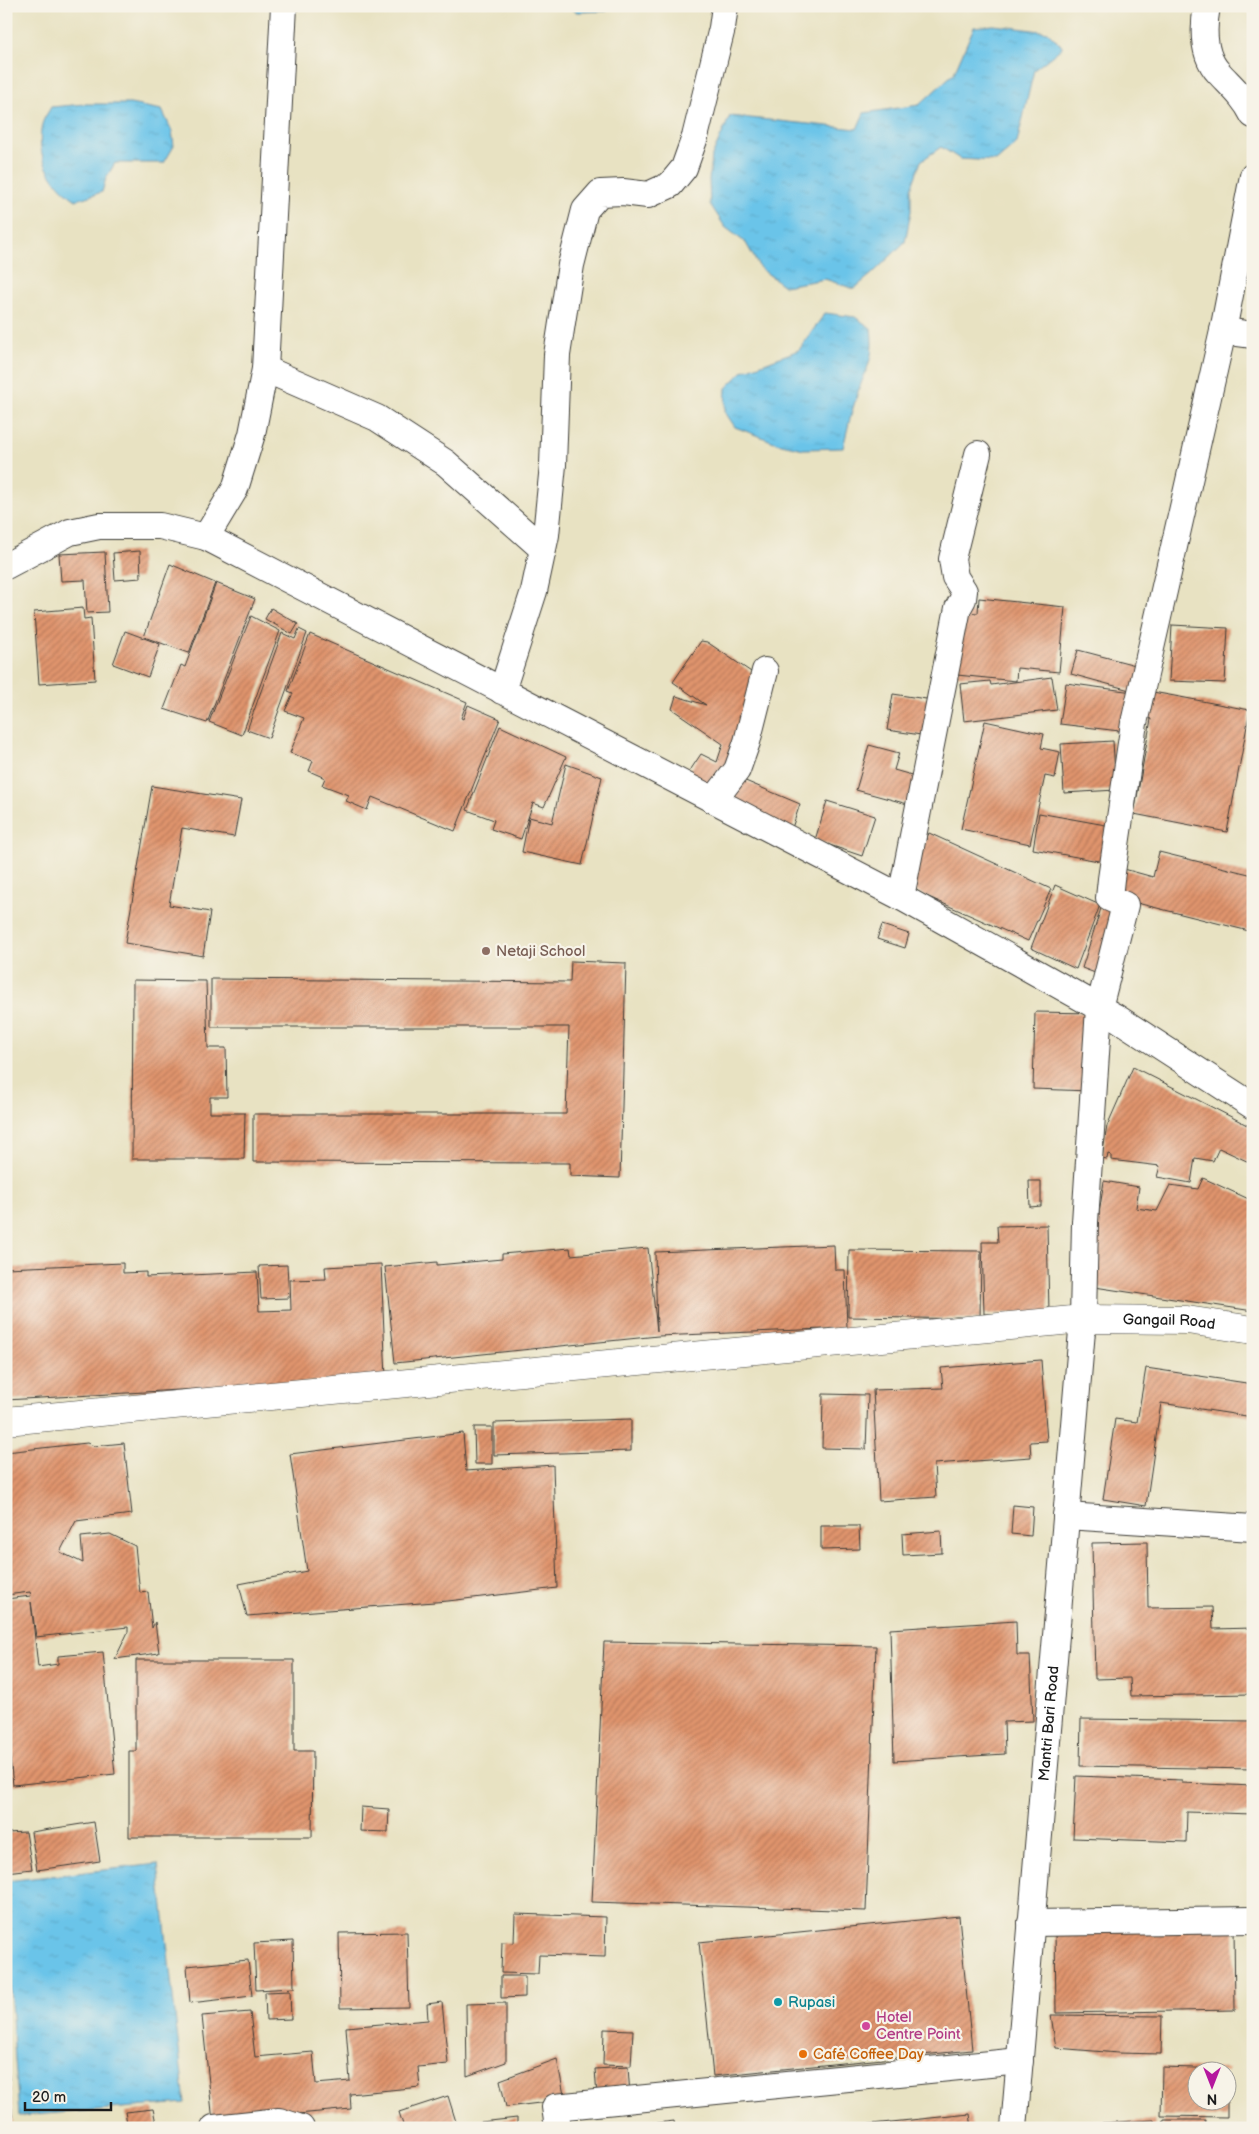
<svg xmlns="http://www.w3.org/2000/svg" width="1259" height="2134" viewBox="0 0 1259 2134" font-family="'Balsamiq Sans',sans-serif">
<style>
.water{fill:url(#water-ripples);stroke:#447082}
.building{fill:url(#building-hatch)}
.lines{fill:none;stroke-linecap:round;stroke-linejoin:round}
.street-casing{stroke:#3b3a35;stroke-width:28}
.secondary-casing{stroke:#3b3a35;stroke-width:29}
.street{stroke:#fff;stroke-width:26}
.secondary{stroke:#fff;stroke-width:28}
.education-dot{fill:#8d6e63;stroke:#f7f3e8;stroke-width:2}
.culture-dot{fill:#0f9aa8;stroke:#f7f3e8;stroke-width:2}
.hotel-dot{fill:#d1479c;stroke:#f7f3e8;stroke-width:2}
.food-dot{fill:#e8710a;stroke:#f7f3e8;stroke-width:2}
.labels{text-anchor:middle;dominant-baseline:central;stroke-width:4.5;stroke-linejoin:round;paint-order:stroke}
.education-label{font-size:15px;fill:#785e54;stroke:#f7f3e8;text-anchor:start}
.street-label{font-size:15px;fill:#1c1c1c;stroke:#f7f3e8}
.culture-label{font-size:15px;fill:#0d838f;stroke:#f7f3e8;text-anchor:start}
.hotel-label{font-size:15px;fill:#b23c85;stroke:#f7f3e8;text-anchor:start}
.food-label{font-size:15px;fill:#c56008;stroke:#f7f3e8;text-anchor:start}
</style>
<defs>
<pattern id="water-ripples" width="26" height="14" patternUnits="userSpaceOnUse" patternTransform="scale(1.25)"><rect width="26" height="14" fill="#6bc4e9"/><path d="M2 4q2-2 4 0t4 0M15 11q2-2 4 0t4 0" fill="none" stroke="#5ca8c7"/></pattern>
<pattern id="building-hatch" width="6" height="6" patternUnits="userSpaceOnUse" patternTransform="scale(1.25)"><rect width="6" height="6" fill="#e0946d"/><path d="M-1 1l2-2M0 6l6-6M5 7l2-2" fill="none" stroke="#b57859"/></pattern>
</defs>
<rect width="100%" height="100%" fill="#f7f3e8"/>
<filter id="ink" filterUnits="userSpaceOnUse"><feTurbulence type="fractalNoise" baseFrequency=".02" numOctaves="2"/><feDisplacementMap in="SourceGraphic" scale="10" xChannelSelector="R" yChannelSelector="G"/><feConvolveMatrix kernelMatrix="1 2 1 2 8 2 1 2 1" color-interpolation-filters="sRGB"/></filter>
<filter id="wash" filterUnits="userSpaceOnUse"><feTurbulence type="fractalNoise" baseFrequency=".0096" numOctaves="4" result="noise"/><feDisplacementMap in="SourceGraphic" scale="20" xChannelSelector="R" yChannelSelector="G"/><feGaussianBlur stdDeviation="1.12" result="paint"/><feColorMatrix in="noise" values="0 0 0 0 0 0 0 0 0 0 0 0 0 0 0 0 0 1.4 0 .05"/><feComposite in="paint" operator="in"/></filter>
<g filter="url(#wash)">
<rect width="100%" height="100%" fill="#e8e2c2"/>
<!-- water -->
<g class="water">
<polygon points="567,6 608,6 607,11 577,12"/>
<polygon points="994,25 1048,32 1063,47 1034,70 1017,143 996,161 960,159 941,147 921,161 911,189 911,211 905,242 873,273 854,289 825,279 784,286 760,268 746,243 725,227 710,204 709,180 712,156 730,116 857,129 864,113 919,105 954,73 974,27"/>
<path d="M85,104H130L162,110L172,131L174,146L164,163H115L106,178L102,192L76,200C51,183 35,156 42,125C43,119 48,113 51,107Z"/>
<path d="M825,313L855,317L871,328C875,361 866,367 857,395C851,413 847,431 843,448L804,449L777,443L735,427L725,412L726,388L743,371L799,350Z"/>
<polygon points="158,1864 185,2103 19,2116 6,1930 6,1881"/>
</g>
<g id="blocks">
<!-- building -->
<g class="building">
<polygon points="140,551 141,578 115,580 113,553"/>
<polygon points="105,552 108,612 87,613 85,580 61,581 59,554"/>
<polygon points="170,564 215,583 189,653 144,637"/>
<polygon points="216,583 255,599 207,723 164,709 181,665 185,667"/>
<polygon points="979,598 1065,607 1059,672 1017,668 1016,681 957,675 964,612 978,613"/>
<polygon points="83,608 84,619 91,618 95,680 39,684 34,612"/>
<polygon points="271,608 298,624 292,634 265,619"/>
<polygon points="251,616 280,631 242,735 209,722"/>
<polygon points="1172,625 1228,628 1225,683 1169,681"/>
<polygon points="299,629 307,633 269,738 247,730 282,633 295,639"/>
<polygon points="125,631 160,644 148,677 113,664"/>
<polygon points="310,634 467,702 461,718 463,719 468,705 500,719 455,831 372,797 367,810 346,801 349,795 322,785 325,778 309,771 313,761 290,753 304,718 285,711 293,693 288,691"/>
<polygon points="701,641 707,642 757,676 719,790 687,775 701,754 717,762 723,744 672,709 676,696 706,705 673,682"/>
<polygon points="1078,650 1143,667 1137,692 1071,674"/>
<polygon points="1052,677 1057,710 964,721 960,684 990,681 991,685"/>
<polygon points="1066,683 1133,692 1128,732 1060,724"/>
<polygon points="1153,692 1250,710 1227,832 1134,814 1151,719 1148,718"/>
<polygon points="893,694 933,700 928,736 887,730"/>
<polygon points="985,721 1044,734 1041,748 1060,752 1055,778 1045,776 1030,844 961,829"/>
<polygon points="500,726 566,757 544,807 533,803 521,839 491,829 494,820 467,810"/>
<polygon points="1113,741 1116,790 1064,793 1061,744"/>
<polygon points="869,745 899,753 894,770 922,778 915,806 856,790"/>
<polygon points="566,764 602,777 582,865 522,852 529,817 552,823"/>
<polygon points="736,777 800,804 791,831 727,801"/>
<polygon points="152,786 241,800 234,837 182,828 169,905 210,912 203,956 125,943"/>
<polygon points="827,801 875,816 862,856 815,840"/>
<polygon points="1039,813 1111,826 1104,862 1033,849"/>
<polygon points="929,833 1051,889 1028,941 906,887"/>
<polygon points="1159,852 1253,875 1253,932 1117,898 1124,869 1153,877"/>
<polygon points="1055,885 1100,905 1076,969 1031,948"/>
<polygon points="1103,902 1120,908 1103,976 1082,968"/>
<polygon points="882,925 909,934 905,948 877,939"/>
<polygon points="571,961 626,963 620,1178 570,1176 570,1163 253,1162 253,1114 566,1114 569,1027 211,1027 211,979 570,982"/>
<polygon points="133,980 206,981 208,1048 226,1048 227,1097 210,1097 210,1113 245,1113 244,1159 132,1159"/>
<polygon points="1035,1012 1092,1013 1090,1091 1033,1089"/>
<polygon points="1133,1067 1253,1128 1253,1164 1219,1148 1213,1161 1195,1158 1191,1183 1157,1177 1160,1166 1111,1160 1111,1155 1108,1154 1107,1159 1102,1158 1107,1126"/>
<polygon points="1203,1178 1253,1201 1253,1311 1088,1286 1104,1181 1139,1187 1136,1208 1157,1211 1170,1185 1198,1189"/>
<polygon points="1029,1181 1041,1181 1041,1206 1030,1207"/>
<polygon points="1047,1225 1049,1312 984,1314 982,1242 998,1242 997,1226"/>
<polygon points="834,1245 835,1270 845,1270 847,1328 658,1336 395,1363 385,1267 437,1262 437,1265 502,1259 502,1254 570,1248 571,1255 648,1248 657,1331 655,1252"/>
<polygon points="849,1250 981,1251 980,1319 848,1317"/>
<polygon points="123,1263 123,1273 146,1272 146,1277 257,1272 259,1311 291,1310 290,1280 326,1279 325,1267 381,1264 386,1378 6,1400 6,1268"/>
<polygon points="287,1265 289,1298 261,1299 259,1266"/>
<polygon points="1041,1360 1047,1441 1030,1442 1031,1457 934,1464 936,1497 879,1501 873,1390 943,1388 941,1368"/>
<polygon points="1146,1368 1253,1384 1253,1417 1161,1403 1146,1506 1103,1499 1115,1419 1137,1422"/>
<polygon points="823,1394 868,1395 866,1449 822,1448"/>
<polygon points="631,1419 631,1451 494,1455 494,1423"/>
<polygon points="474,1427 492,1427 492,1464 475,1464"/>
<polygon points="463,1433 466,1471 553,1465 557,1588 448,1601 247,1616 239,1584 307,1571 290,1454"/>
<polygon points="87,1443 94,1446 124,1443 132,1514 76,1521 60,1552 83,1563 81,1537 110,1534 135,1546 140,1593 148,1592 152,1628 155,1622 159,1653 115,1659 128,1632 128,1627 36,1637 31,1602 38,1667 58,1664 58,1656 103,1652 115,1774 13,1785 6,1722 6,1599 31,1596 30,1592 6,1595 6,1452"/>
<polygon points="1013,1505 1033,1507 1031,1536 1011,1534"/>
<polygon points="821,1526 859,1526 860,1549 821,1550"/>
<polygon points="941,1531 942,1553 903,1555 902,1534"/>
<polygon points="1147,1542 1148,1608 1212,1607 1213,1629 1253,1628 1253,1694 1131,1696 1130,1678 1095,1679 1092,1543"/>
<polygon points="1016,1621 1017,1655 1030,1655 1033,1721 1004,1722 1005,1754 894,1761 890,1629"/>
<polygon points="604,1642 876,1646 866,1911 592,1902"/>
<polygon points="136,1660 294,1660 294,1751 313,1751 312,1837 129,1837 129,1751 136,1751"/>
<polygon points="1081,1719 1253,1721 1253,1769 1080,1766"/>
<polygon points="1076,1776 1182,1780 1182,1783 1253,1786 1253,1814 1187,1812 1186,1842 1073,1838"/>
<polygon points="361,1807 389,1809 388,1832 360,1831"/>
<polygon points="94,1822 100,1861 37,1870 31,1832"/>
<polygon points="26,1832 32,1869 6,1872 6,1833"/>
<polygon points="515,1914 606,1917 605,1957 539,1955 538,1974 501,1973 502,1942 514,1943"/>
<polygon points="959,1916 972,2050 713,2076 699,1942"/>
<polygon points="1234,1926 1235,2010 1056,2013 1055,1929"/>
<polygon points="407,1932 409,2007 340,2008 339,1933"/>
<polygon points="293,1941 294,1988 256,1990 254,1943"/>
<polygon points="248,1960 252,1996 190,2003 187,1966"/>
<polygon points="501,1976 525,1976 525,1997 501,1998"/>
<polygon points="290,1991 291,2019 266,2020 265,1992"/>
<polygon points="442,2002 448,2064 418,2067 420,2087 350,2094 351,2109 213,2122 202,2016 250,2012 255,2057 313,2052 316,2084 350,2081 346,2027 428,2020 427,2004"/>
<polygon points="506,2003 506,2062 467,2076 466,2004"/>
<polygon points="1051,2015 1162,2016 1161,2054 1118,2053 1056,2048"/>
<polygon points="604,2029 633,2030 631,2066 603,2065"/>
<polygon points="6,2045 13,2122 6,2122"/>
<polygon points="557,2059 565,2100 506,2107 500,2080"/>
<polygon points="628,2067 630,2095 597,2097 595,2069"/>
<polygon points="1162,2067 1228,2069 1228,2072 1196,2072 1196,2102 1227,2102 1227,2117 1161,2116"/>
<polygon points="448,2096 457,2125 449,2128 404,2128 399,2112"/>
<polygon points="153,2109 157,2128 128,2128 125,2112"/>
<polygon points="970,2114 972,2128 852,2128 852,2126"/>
<polygon points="517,2118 517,2128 481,2128 481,2122"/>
<polygon points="1154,2120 1155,2128 1047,2128 1047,2126"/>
<polygon points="1164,2120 1206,2120 1205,2128 1163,2128"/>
<polygon points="674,2121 675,2128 627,2128 627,2127"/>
</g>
</g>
</g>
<g filter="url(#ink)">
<use href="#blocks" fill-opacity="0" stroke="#3b3a35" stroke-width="1"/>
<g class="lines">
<!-- street casing -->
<g class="street-casing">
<g id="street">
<path d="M1207,6C1203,28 1202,55 1219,73C1231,86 1245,98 1253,115"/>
<polyline points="1223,331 1253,335"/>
<polyline points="265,369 377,418 446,463 543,549"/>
<polyline points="206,537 235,489 252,434 265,369 284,6"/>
<polyline points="6,566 70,532 99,526 160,526 206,537 901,897 1114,1016 1253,1106"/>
<polyline points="502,691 534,591 546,535 553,465 557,355 571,265 585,210 600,193 623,192 648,195 670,185 684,168 695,137 722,28 725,6"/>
<polyline points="714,800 737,770 747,742 765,671"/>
<polyline points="901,897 958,608 963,599 964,591 955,577 952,559 978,454"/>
<polyline points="1066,1516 1253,1528"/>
<polyline points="1031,1923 1253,1920"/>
<polyline points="214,2128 279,2121 301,2128"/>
<polyline points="558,2128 555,2107 1020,2061"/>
<path id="s1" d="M1014,2128L1083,1319L1085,1222L1099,1008L1125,905L1109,898L1111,879L1134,723L1223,331L1253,176"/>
</g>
</g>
<!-- secondary casing -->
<g class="secondary-casing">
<g id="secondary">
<path id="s2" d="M6,1421L1083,1319L1187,1320L1253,1330"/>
</g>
</g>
<!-- street -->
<use href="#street" class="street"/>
<!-- secondary -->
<use href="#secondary" class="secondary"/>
</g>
</g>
<!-- markers -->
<circle class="education-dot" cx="486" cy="951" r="5"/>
<circle class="culture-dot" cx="778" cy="2002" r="5"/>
<circle class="hotel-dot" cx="866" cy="2026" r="5"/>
<circle class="food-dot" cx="803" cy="2054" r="5"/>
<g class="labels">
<!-- education labels -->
<g class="education-label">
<text x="496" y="951">Netaji School</text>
</g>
<!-- street labels -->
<g class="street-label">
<text stroke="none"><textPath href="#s2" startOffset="1168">Gangail Road</textPath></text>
<text stroke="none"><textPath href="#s1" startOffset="406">Mantri Bari Road</textPath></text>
</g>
<!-- culture labels -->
<g class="culture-label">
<text x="788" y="2002">Rupasi</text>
</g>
<!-- hotel labels -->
<g class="hotel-label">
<text x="876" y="2017">Hotel<tspan x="876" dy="17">Centre Point</tspan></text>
</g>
<!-- food labels -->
<g class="food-label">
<text x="813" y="2054">Café Coffee Day</text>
</g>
</g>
<!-- margin -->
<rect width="1259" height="2134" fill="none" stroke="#f7f3e8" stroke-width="25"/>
<!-- north arrow -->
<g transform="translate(1212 2086) rotate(180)"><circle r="24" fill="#f7f3e8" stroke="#9f9d96"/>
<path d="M0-4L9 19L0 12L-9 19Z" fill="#b5179e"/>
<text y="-8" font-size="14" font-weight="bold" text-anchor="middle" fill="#1c1c1c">N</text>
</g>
<!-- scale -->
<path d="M25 2102v8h86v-8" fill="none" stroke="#1c1c1c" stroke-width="2.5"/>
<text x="32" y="2102" font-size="15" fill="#1c1c1c" stroke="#f7f3e8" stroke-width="4" paint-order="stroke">20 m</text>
</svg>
